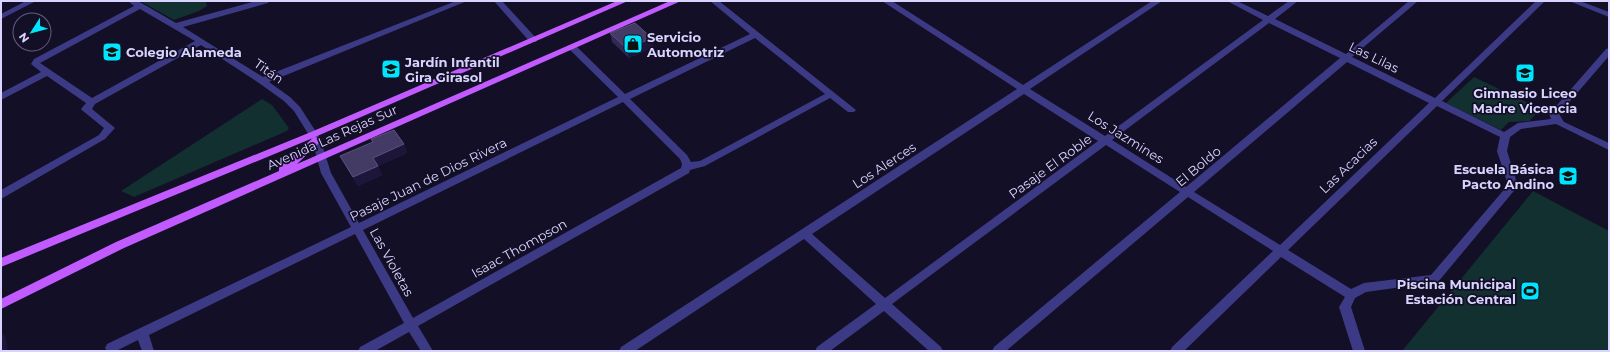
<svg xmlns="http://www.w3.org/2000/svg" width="1610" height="352" viewBox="0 0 1610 352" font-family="Montserrat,sans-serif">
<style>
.green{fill:#12302f}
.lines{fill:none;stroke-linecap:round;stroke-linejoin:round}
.minor{fill:#3d3a85;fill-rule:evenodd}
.major{fill:#c25bff;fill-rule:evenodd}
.wall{fill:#312854}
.shaded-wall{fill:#1d163a}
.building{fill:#433a66;stroke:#5a527e}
.labels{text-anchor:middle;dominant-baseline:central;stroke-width:3.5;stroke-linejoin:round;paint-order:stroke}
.poi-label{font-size:13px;font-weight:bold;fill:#d9d4ff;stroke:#130f26;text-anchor:start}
.street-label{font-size:13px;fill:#d9d4ff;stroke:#130f26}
</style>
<rect width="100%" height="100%" fill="#130f26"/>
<!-- green -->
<g class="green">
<polygon points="140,1 206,1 207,6 199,11 174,20"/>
<polygon points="1474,77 1541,109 1529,121 1509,122 1501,130 1446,103"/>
<polygon points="262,99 272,105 289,128 287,131 134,197 121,191"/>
<polygon points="1533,191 1609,231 1609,351 1402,351"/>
</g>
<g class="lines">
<!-- minor -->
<g class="minor">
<polygon points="26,1 36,1 1,19 1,14"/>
<path d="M128,1H138L176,23L256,1H269L268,3L183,27L263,77L456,1H467L269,82L290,97L300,107L320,138L331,173L359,223L618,97L569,49L568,47L569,45H575L625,94L750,34L710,1H719L856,110L854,112H848L830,98L705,166L690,170L689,173L418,326L433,351H421L409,332L375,351H358L360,347L404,323L355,234L149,335L154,351H142L138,340L116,351H107L105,348L107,344L351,227L321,173L312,140L294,111L284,101L259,83L201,45L95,104L92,109L115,128L105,139L1,199V190L99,135L104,128L83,111L81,109L86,103L47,76L1,100V93L41,72L31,64L34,59L134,6ZM140,9L195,41L92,98L40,63ZM755,38L825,94L700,161L691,162L687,155L630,99ZM623,102L680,159L682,164L681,168L413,318L363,230Z"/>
<polygon points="494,1 502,1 536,38 537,40 536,42 530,42"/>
<path d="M882,1H892L1023,85L1152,1H1162L1030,89L1105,136L1263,20L1227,1H1237L1268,16L1289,1H1298L1275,19L1346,54L1409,1H1418L1352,57L1435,98L1536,1H1545L1442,101L1504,132L1518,123L1551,119L1549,114L1551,112L1606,49L1609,48V56L1559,114L1564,122L1609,143V150L1556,124L1521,129L1510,137L1507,151L1518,186L1438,282L1366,292L1355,298L1351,307L1365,351H1353L1339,307L1345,297L1281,257L1184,351H1170L1172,347L1273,251L1188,197L1006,351H992L994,347L1180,192L1106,145L892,304L941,347L943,351H929L884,311L830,351H815L817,347L876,304L804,239L635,351H619L621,347L1017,89ZM1269,23L1340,58L1186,187L1112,140ZM1347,62L1429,103L1280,245L1194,192ZM1024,94L1098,141L885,298L812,234ZM1437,106L1500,137L1497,151L1508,185L1431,275L1364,283L1351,289L1288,250Z"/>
<polygon points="1569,1 1580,1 1609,12 1609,17"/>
</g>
<!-- major -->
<polygon class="major" points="617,1 628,1 315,137 320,138 322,140 320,142 297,164 670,1 681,1 124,248 1,309 1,299 116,242 279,171 279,167 313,138 1,267 1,258 311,132"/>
</g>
<!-- wall -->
<g class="wall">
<polygon points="610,33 654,47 629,58 612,42"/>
<polygon points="371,139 404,144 407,153 378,166 382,175 358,186 340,156 373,142"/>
</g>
<!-- shaded-wall -->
<g class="shaded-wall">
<polygon points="652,38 654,47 629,58 627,49"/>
<polygon points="404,144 407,153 377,167 373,158"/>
<polygon points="378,166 382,175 358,186 353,177"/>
<polygon points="1,333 5,336 8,351 1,351"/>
</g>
<!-- building -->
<g class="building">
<polygon points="635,23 652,38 627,49 610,33"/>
<polygon points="394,130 404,144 373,158 378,166 353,177 340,156 373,142 371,139"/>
</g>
<!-- icons -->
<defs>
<g id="shop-square" transform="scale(1)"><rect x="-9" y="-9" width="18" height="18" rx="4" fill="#00e5ff" stroke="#130f26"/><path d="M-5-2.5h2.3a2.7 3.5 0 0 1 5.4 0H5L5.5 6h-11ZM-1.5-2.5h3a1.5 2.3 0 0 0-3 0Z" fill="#111"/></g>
<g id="school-square" transform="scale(1)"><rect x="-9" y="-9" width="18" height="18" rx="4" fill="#00e5ff" stroke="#130f26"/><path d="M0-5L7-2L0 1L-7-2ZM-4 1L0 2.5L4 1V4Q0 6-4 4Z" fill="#111"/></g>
<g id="stadium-square" transform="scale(1)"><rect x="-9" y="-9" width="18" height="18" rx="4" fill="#00e5ff" stroke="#130f26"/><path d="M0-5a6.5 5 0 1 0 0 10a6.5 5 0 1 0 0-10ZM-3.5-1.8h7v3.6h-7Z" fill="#111"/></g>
</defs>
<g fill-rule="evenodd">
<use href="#shop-square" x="633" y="44"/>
<use href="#school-square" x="112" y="52"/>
<use href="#school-square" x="391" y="69"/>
<use href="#school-square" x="1525" y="73"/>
<use href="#school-square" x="1568" y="176"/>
<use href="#stadium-square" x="1530" y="291"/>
</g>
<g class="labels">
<!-- poi labels -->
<g class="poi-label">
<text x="647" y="37">Servicio<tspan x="647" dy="15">Automotriz</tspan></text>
<text x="126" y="52">Colegio Alameda</text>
<text x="405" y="62">Jardín Infantil<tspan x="405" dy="15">Gira Girasol</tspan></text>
<text x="1525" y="93" text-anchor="middle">Gimnasio Liceo<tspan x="1525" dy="15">Madre Vicencia</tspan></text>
<text x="1554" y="169" text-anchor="end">Escuela Básica<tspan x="1554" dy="15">Pacto Andino</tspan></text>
<text x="1516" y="284" text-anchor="end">Piscina Municipal<tspan x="1516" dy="15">Estación Central</tspan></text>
</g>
<!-- street labels -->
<g class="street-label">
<text transform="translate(1374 57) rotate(26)">Las Lilas</text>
<text transform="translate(269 71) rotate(35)">Titán</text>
<text transform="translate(332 137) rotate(-24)">Avenida Las Rejas Sur</text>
<text transform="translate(1126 137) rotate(32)">Los Jazmines</text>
<text transform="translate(884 165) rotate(-33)">Los Alerces</text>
<text transform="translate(1348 165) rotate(-44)">Las Acacias</text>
<text transform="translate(1050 166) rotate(-36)">Pasaje El Roble</text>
<text transform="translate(1198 166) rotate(-40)">El Boldo</text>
<text transform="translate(428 179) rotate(-26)">Pasaje Juan de Dios Rivera</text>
<text transform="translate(519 248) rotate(-29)">Isaac Thompson</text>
<text transform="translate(392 262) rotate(61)">Las Violetas</text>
</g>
</g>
<!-- border -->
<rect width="1610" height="352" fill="none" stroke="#d9d4ff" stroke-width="4"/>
<!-- north arrow -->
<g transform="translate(32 32) rotate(234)"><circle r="19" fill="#130f26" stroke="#625e7d"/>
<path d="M0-3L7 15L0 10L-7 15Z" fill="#00e5ff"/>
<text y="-6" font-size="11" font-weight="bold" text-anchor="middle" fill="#d9d4ff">N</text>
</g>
</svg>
